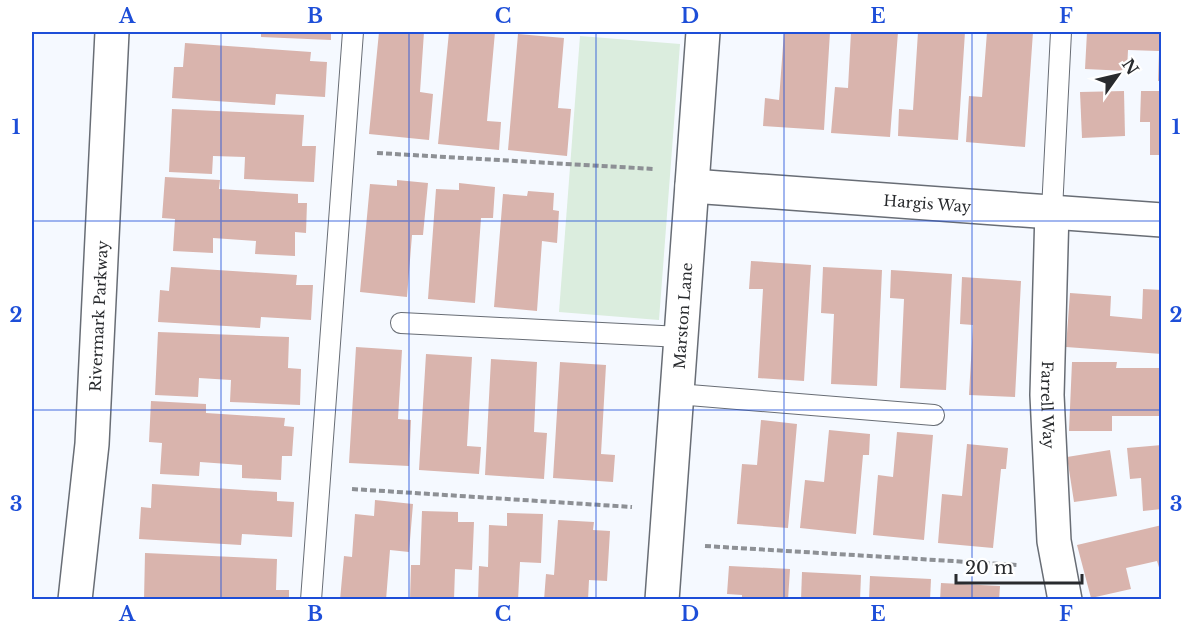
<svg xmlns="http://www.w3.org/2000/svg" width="1193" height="631" viewBox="0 0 1193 631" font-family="'Libre Baskerville',serif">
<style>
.green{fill:#dbedde}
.building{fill:#d9b4ad}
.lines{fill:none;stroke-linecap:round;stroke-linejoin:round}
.lane-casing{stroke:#686d75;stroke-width:22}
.street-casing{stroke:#686d75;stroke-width:36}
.path{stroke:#8d9095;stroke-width:4;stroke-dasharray:6 3;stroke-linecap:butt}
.lane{stroke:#fff;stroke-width:20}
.street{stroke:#fff;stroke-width:33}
.grid{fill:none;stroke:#1d4ed8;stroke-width:1.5;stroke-opacity:0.55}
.labels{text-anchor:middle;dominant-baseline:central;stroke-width:6;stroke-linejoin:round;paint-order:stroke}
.street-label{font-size:15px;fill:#292b2e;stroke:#fff}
.neatline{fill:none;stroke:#1d4ed8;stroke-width:2}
.grid-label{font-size:20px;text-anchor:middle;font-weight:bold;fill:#1d4ed8}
</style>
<rect width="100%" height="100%" fill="#f5f9ff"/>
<!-- green -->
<polygon class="green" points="580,36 680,44 659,320 559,312"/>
<!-- building -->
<g class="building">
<polygon points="261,32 331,32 331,40 261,37"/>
<polygon points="379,32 424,32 420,92 433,94 429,140 369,134"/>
<polygon points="449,32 495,32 487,121 501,122 499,150 438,144"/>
<polygon points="784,32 830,32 824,130 763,126 765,98 779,100"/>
<polygon points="851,32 898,32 890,137 831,133 835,87 848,88"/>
<polygon points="918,32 965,32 958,140 898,136 899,109 913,110"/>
<polygon points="987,32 1033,32 1025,147 966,142 969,96 982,97"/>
<polygon points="1087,32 1162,32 1162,81 1158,81 1159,51 1128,50 1127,71 1085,69"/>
<polygon points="518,34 564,38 558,108 571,109 567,156 508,150"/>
<polygon points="185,43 311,52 310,61 327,62 325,97 276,94 275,105 172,98 174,67 183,67"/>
<polygon points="1124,91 1125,136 1082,138 1080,92"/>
<polygon points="1141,91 1162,91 1162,155 1150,155 1150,122 1140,122"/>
<polygon points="172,109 304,115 302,146 316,146 314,182 244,179 245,157 213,156 212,174 169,172"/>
<polygon points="165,177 220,180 219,189 298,194 298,203 307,203 306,233 295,232 295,256 255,254 256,241 213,238 213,253 173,251 175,219 162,218"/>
<polygon points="397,180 428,183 423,235 412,235 407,297 360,292 370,184 397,186"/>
<polygon points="459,183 495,187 493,218 481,218 475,303 428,299 436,189 459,190"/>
<polygon points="528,191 554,193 553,210 559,211 557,243 542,241 537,311 494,307 503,194 527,196"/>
<polygon points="751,261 811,265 804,381 758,378 763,289 749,289"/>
<polygon points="171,267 297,275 296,285 313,285 311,320 261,317 260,328 158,322 160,290 169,291"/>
<polygon points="823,267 882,270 877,386 831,384 834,314 821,313"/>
<polygon points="891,270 952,274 946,390 900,388 904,299 890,298"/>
<polygon points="962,277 1021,281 1015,397 969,395 973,325 960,324"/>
<polygon points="1143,289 1162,290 1162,354 1066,347 1070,293 1111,296 1110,316 1142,319"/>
<polygon points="158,332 289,337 288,368 301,369 300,405 230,402 231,380 199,378 198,397 155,395"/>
<polygon points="356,347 402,350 398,419 411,420 409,466 349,463"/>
<polygon points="426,354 472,357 467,446 481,447 479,474 419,470"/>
<polygon points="491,359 537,362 534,432 547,433 544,479 485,475"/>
<polygon points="560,362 606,365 601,454 615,455 613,482 553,478"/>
<polygon points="1072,362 1117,362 1116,368 1162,368 1162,416 1112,416 1112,431 1069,431"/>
<polygon points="151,401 206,404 206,413 285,418 284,426 294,427 292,456 282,456 281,480 242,478 242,465 200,462 199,476 160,474 162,443 149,442"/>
<polygon points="761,420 797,424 788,528 737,524 742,464 757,465"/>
<polygon points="829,430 870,434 869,455 863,455 856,534 800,528 805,480 824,482"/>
<polygon points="897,432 933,435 924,540 873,535 878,475 893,477"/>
<polygon points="967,444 1008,448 1006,469 1001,469 993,548 938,543 942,494 962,496"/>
<polygon points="1162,445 1162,509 1143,511 1141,478 1130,479 1127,448"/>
<polygon points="1110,450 1117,496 1074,502 1067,457"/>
<polygon points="152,484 277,492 277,501 294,502 292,537 242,534 241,545 139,539 141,507 151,508"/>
<polygon points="375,500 413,504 409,552 390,550 386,600 340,600 344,556 352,557 355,514 374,516"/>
<polygon points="422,511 458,512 458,522 474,522 472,570 455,569 454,600 410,600 411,565 420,565"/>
<polygon points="507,513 543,514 541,563 520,562 518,600 478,600 479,566 488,567 489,525 507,526"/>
<polygon points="558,520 594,522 593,530 610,531 607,581 589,580 588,600 544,600 546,574 554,575"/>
<polygon points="1162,525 1162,577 1157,561 1126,568 1131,589 1091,598 1077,545"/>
<polygon points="145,553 277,559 276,590 289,590 289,600 144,600"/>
<polygon points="729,566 790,569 788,600 742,600 742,595 727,594"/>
<polygon points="802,572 861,575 860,600 801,600"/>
<polygon points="870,576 931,579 930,600 869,600"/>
<polygon points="941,583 1000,586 999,600 940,600"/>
</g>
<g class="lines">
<!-- lane casing -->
<g class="lane-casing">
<g id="lane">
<polyline points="1052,210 1061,32"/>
<polyline points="401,323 681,337"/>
<polyline points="677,394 934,415"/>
<polyline points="311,600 353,32"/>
</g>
</g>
<!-- street casing -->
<g class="street-casing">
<g id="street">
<path id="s1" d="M692,186L1162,220"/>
<path id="s2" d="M1052,210L1047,395L1054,541L1065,600"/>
<path id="s3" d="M75,600L92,444L112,32"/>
<path id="s4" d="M662,600L703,32"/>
</g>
</g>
<!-- path -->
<g class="path">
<polyline points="377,153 654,169"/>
<polyline points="352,489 632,507"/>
<polyline points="705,546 1018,565"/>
</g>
<!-- lane -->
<use href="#lane" class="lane"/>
<!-- street -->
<use href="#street" class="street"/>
</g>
<!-- grid -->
<path class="grid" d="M221,32V600M409,32V600M596,32V600M784,32V600M972,32V600M32,221H1162M32,410H1162"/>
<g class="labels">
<!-- street labels -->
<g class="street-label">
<text stroke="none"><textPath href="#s1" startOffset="236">Hargis Way</textPath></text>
<text stroke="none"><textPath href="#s4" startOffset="285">Marston Lane</textPath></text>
<text stroke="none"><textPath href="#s3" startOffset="285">Rivermark Parkway</textPath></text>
<text stroke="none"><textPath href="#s2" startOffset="195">Farrell Way</textPath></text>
</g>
</g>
<!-- border -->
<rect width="1193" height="631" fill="none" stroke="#ffffff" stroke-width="66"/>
<!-- north arrow -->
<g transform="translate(1118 75) rotate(56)" stroke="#ffffff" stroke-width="4.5" paint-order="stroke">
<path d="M0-4.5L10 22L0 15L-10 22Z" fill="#292b2e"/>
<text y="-9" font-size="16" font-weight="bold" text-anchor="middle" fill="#292b2e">N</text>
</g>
<!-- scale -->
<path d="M956 574v9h126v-9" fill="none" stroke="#292b2e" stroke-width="3"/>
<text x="965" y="574" font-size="18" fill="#292b2e" stroke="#ffffff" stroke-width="4.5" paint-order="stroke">20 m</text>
<rect x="33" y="33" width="1127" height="565" class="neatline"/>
<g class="grid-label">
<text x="127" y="23">A</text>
<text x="315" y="23">B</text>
<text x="503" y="23">C</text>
<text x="690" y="23">D</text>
<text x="878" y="23">E</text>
<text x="1066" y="23">F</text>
<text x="16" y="134">1</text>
<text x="1176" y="134">1</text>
<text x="16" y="322">2</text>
<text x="1176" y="322">2</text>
<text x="16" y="511">3</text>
<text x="1176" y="511">3</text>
<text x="127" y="621">A</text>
<text x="315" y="621">B</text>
<text x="503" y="621">C</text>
<text x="690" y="621">D</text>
<text x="878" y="621">E</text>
<text x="1066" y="621">F</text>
</g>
</svg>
